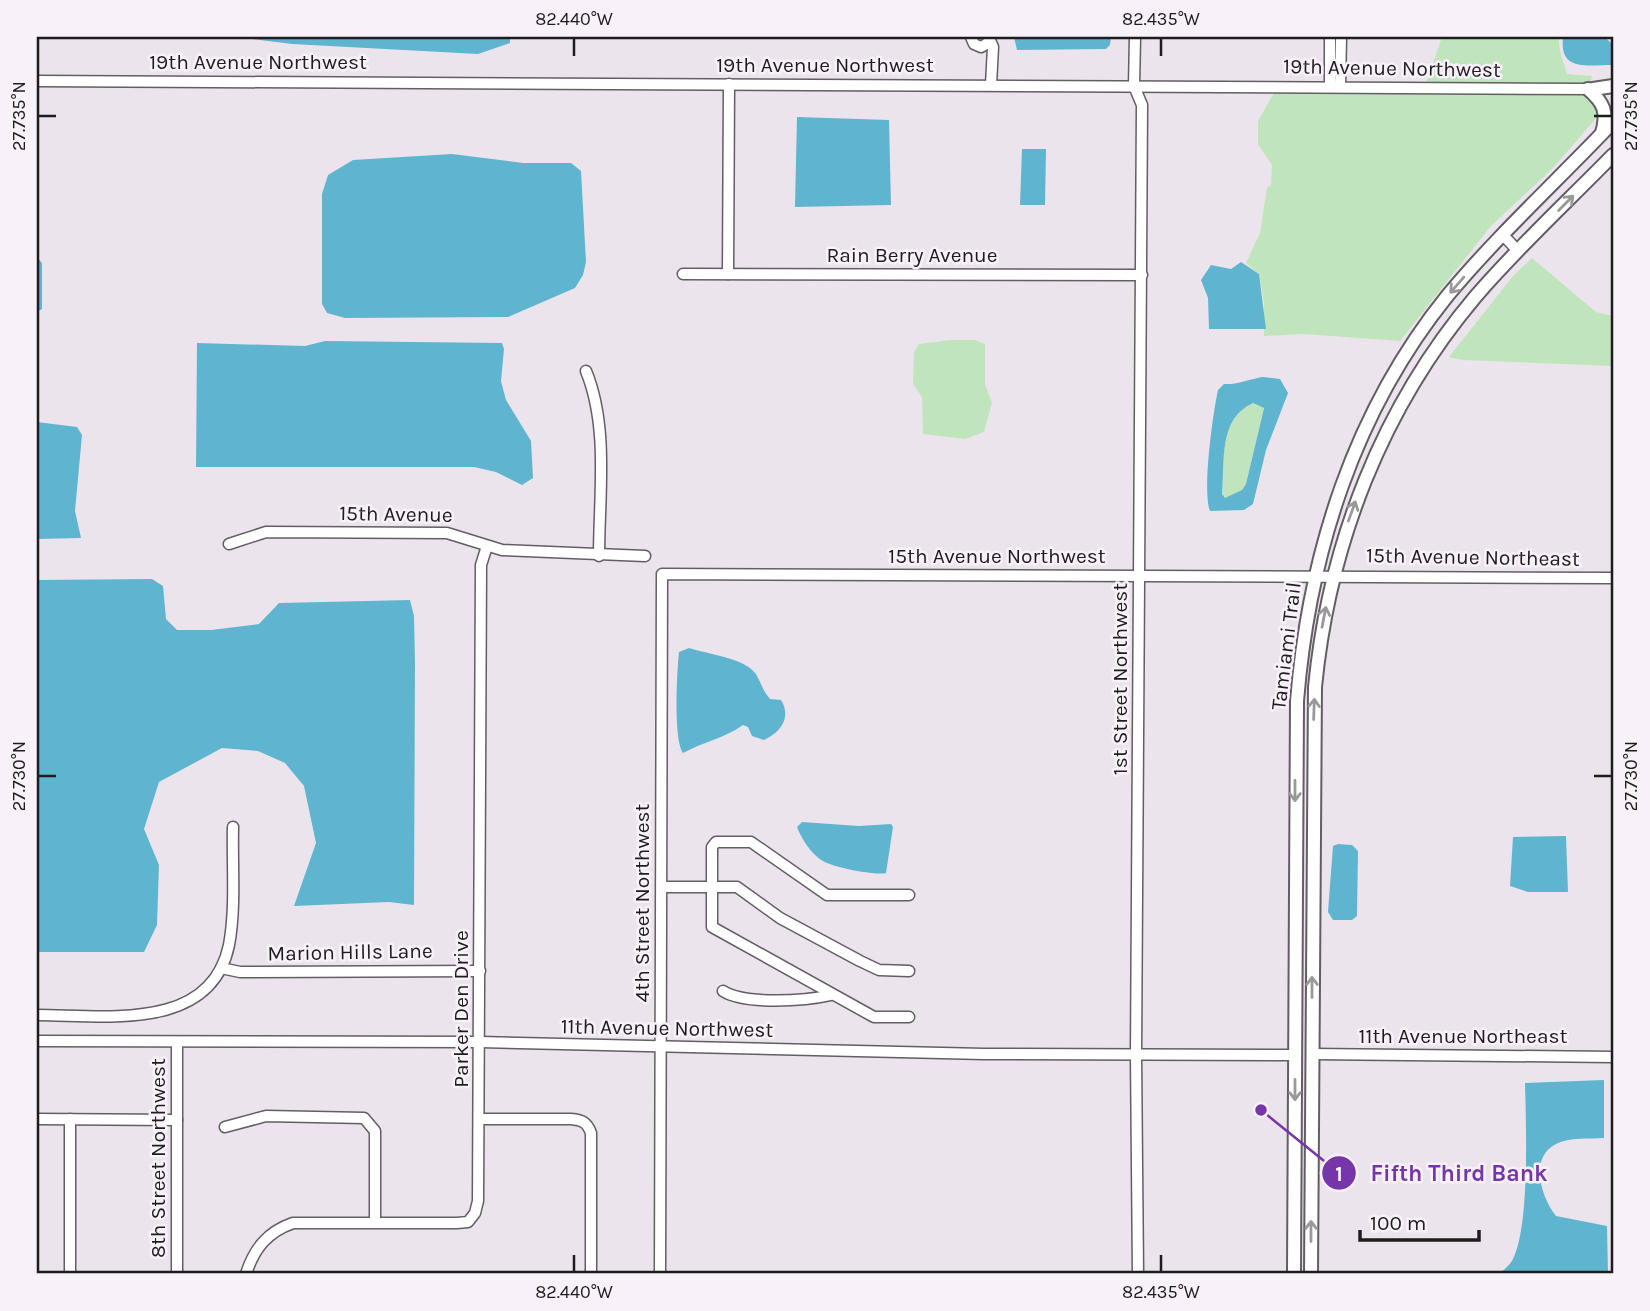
<svg xmlns="http://www.w3.org/2000/svg" width="1650" height="1311" viewBox="0 0 1650 1311" font-family="Karla,sans-serif">
<style>
.green{fill:#c0e5bd}
.water{fill:#5fb5d0;fill-rule:evenodd}
.lines{fill:none;stroke-linecap:round;stroke-linejoin:round}
.minor-casing{stroke:#635d64;stroke-width:13}
.major-casing{stroke:#635d64;stroke-width:16}
.minor{stroke:#fff;stroke-width:10}
.major{stroke:#fff;stroke-width:12}
.oneway{stroke:#9a999a}
.ticks{fill:none;stroke:#1f1c1f;stroke-width:2.5}
.labels{text-anchor:middle;dominant-baseline:central;stroke-width:5;stroke-linejoin:round;paint-order:stroke}
.street-label{font-size:21px;fill:#1f1c1f;stroke:#f9f1f9}
.leader{fill:none;stroke:#7536aa;stroke-width:2.5}
.callout-dot{fill:#7536aa;stroke:#f9f1f9;stroke-width:2.5}
.mark-label{font-size:21px;text-anchor:middle;font-weight:bold;fill:#fff}
.callout-label{font-size:23px;text-anchor:middle;font-weight:bold;fill:#7536aa;stroke:#f9f1f9;stroke-width:5;stroke-linejoin:round;paint-order:stroke}
.neatline{fill:none;stroke:#1f1c1f;stroke-width:2.5}
.ticks-label{font-size:18px;text-anchor:middle;fill:#1f1c1f}
</style>
<rect width="100%" height="100%" fill="#ece4ec"/>
<!-- green -->
<g class="green">
<path d="M1442,37H1559C1558,52 1564,62 1567,74L1592,76L1590,84L1426,83Z"/>
<polygon points="1275,91 1586,94 1600,107 1598,116 1553,168 1491,226 1400,341 1304,334 1264,336 1264,303 1259,274 1246,263 1260,233 1267,188 1271,185 1272,165 1258,144 1258,121"/>
<polygon points="1532,258 1596,312 1613,316 1613,366 1463,360 1449,357 1513,276"/>
<polygon points="950,340 975,340 985,344 985,384 992,403 984,432 965,439 923,434 922,397 913,384 914,352 919,344"/>
<path d="M1253,403L1264,407L1246,484L1242,490L1225,499L1222,494C1225,461 1218,420 1253,403Z"/>
</g>
<!-- water -->
<g class="water">
<polygon points="236,37 510,37 510,43 478,54 292,44"/>
<polygon points="1014,37 1111,37 1110,45 1106,49 1017,50"/>
<path d="M1563,37H1605L1613,45V65C1587,65 1559,72 1563,37Z"/>
<polygon points="797,117 889,120 891,205 795,207"/>
<polygon points="1022,149 1046,149 1045,205 1020,205"/>
<polygon points="452,154 523,163 571,163 581,171 586,262 583,275 575,288 508,317 345,318 327,313 322,304 322,194 328,175 353,160"/>
<polygon points="37,257 42,263 42,309 37,312"/>
<polygon points="1241,262 1259,274 1266,329 1209,329 1208,298 1201,280 1211,265 1231,269"/>
<polygon points="325,341 502,343 504,349 501,381 506,400 531,441 533,478 522,485 496,472 474,467 196,467 197,343 305,346"/>
<path d="M1263,377L1280,379L1288,393L1266,450L1253,504L1244,510L1210,511C1202,491 1213,413 1218,390L1224,384C1238,385 1249,379 1263,377ZM1253,403L1264,408L1246,484L1242,490L1225,498L1222,494C1225,461 1218,419 1253,403Z"/>
<polygon points="37,422 77,427 82,435 75,511 81,538 37,539"/>
<polygon points="152,579 163,586 166,619 177,630 211,630 259,624 279,603 410,600 414,616 415,664 414,905 389,902 294,906 316,843 304,786 285,763 258,751 222,748 159,782 144,829 159,865 157,925 144,952 37,952 37,580"/>
<path d="M689,648C707,654 745,658 756,674C761,683 763,691 770,699L781,700C792,718 780,733 764,740L752,736L748,727L743,725C725,738 703,742 683,753C673,738 677,672 679,652Z"/>
<path d="M802,822L859,826L891,824L893,827L886,873C876,876 832,867 823,861C812,855 801,838 797,827Z"/>
<polygon points="1566,836 1568,892 1528,892 1510,886 1513,837"/>
<polygon points="1338,844 1352,845 1358,851 1357,916 1352,920 1333,920 1328,912 1333,846"/>
<path d="M1604,1080V1138C1590,1139 1569,1137 1556,1144C1528,1158 1542,1199 1556,1216L1607,1226L1608,1273L1498,1274C1504,1270 1510,1265 1513,1259C1530,1226 1526,1122 1525,1083Z"/>
</g>
<g class="lines">
<!-- minor casing -->
<g class="minor-casing">
<g id="minor">
<polyline points="971,37 974,44 981,47 988,43 989,37"/>
<polyline points="1135,37 1134,86 1142,105 1136,1055 1138,1274"/>
<polyline points="1330,37 1330,86"/>
<polyline points="989,38 993,47 991,85"/>
<polyline points="37,81 1594,89"/>
<polyline points="1340,86 1341,37"/>
<polyline points="1503,235 1518,251"/>
<polyline points="683,274 1142,275"/>
<polyline points="728,274 729,84"/>
<path d="M586,371C609,427 599,496 599,556"/>
<polyline points="229,544 266,532 447,533 502,550 645,556"/>
<polyline points="662,887 737,887 780,918 860,961 879,970 909,971"/>
<polyline points="221,968 240,972 480,971"/>
<path d="M723,991C745,1005 805,1001 831,995"/>
<path d="M37,1015C103,1015 211,1033 229,945C236,907 232,865 233,827"/>
<polyline points="909,1017 874,1017 712,927 712,847 716,842 751,842 827,895 909,895"/>
<polyline points="37,1041 480,1042 984,1054 1295,1055"/>
<polyline points="1312,1054 1613,1057"/>
<polyline points="37,1119 177,1120"/>
<polyline points="70,1119 70,1274"/>
<path d="M479,1119H571C582,1120 587,1122 591,1133V1274"/>
<polyline points="225,1127 266,1116 364,1118 375,1131 375,1222"/>
<polyline points="177,1274 177,1042"/>
<path d="M246,1274C254,1249 267,1232 293,1223H457L468,1222L475,1213L478,1201L481,565L487,546"/>
<polyline points="660,1274 662,574 1613,578"/>
</g>
</g>
<!-- major casing -->
<g class="major-casing">
<g id="major">
<path d="M1588,89C1604,103 1608,112 1602,133"/>
<polyline points="1593,89 1613,86"/>
<path d="M1294,1274L1297,701C1309,554 1354,411 1448,295C1499,234 1558,180 1613,122"/>
<path d="M1311,1274L1315,687C1329,544 1382,407 1476,296C1519,246 1567,202 1613,155"/>
</g>
</g>
<!-- minor -->
<use href="#minor" class="minor"/>
<!-- major -->
<use href="#major" class="major"/>
</g>
<!-- one-way arrows -->
<defs><path id="oneway-shaft" d="M-6 0H5M1.5-3L5.5 0L1.5 3" fill="none" stroke-width="1.6" stroke-linecap="round" stroke-linejoin="round" transform="scale(1.75)"/></defs>
<g class="oneway">
<use href="#oneway-shaft" transform="translate(1566 203) rotate(-45)"/>
<use href="#oneway-shaft" transform="translate(1457 285) rotate(131)"/>
<use href="#oneway-shaft" transform="translate(1352 511) rotate(-70)"/>
<use href="#oneway-shaft" transform="translate(1324 617) rotate(-79)"/>
<use href="#oneway-shaft" transform="translate(1314 709) rotate(-88)"/>
<use href="#oneway-shaft" transform="translate(1295 791) rotate(90)"/>
<use href="#oneway-shaft" transform="translate(1312 987) rotate(-90)"/>
<use href="#oneway-shaft" transform="translate(1295 1090) rotate(90)"/>
<use href="#oneway-shaft" transform="translate(1311 1231) rotate(-90)"/>
</g>
<!-- ticks -->
<path class="ticks" d="M574,38V56M1161,38V56M38,116H56M1594,116H1612M38,776H56M1594,776H1612M574,1255V1272M1161,1255V1272"/>
<g class="labels">
<!-- street labels -->
<g class="street-label">
<text x="258" y="62">19th Avenue Northwest</text>
<text x="825" y="65">19th Avenue Northwest</text>
<text transform="translate(1392 68) rotate(1)">19th Avenue Northwest</text>
<text x="912" y="255">Rain Berry Avenue</text>
<text transform="translate(396 514) rotate(1)">15th Avenue</text>
<text x="997" y="556">15th Avenue Northwest</text>
<text transform="translate(1473 557) rotate(1)">15th Avenue Northeast</text>
<text transform="translate(1286 646) rotate(-83)">Tamiami Trail</text>
<text transform="translate(1120 679) rotate(-90)">1st Street Northwest</text>
<text transform="translate(642 903) rotate(-90)">4th Street Northwest</text>
<text transform="translate(350 952) rotate(-1)">Marion Hills Lane</text>
<text transform="translate(461 1009) rotate(-90)">Parker Den Drive</text>
<text transform="translate(667 1028) rotate(1)">11th Avenue Northwest</text>
<text x="1463" y="1036">11th Avenue Northeast</text>
<text transform="translate(158 1158) rotate(-90)">8th Street Northwest</text>
</g>
</g>
<!-- callouts -->
<path class="leader" d="M1261 1110L1339 1173"/>
<g class="callout-dot">
<circle cx="1261" cy="1110" r="7"/>
<circle cx="1339" cy="1173" r="18"/>
</g>
<g class="mark-label">
<text x="1339" y="1181">1</text>
</g>
<g class="callout-label">
<text x="1459" y="1181">Fifth Third Bank</text>
</g>
<!-- border -->
<rect width="1650" height="1311" fill="none" stroke="#f9f1f9" stroke-width="77"/>
<!-- scale -->
<path d="M1360 1230v10h119v-10" fill="none" stroke="#1f1c1f" stroke-width="3.5"/>
<text x="1370" y="1230" font-size="21" fill="#1f1c1f" stroke="#f9f1f9" stroke-width="5" paint-order="stroke">100 m</text>
<rect x="38" y="38" width="1574" height="1234" class="neatline"/>
<g class="ticks-label">
<text x="574" y="25">82.440°W</text>
<text x="1161" y="25">82.435°W</text>
<text transform="translate(19 116) rotate(-90)" y="6">27.735°N</text>
<text transform="translate(1631 116) rotate(-90)" y="6">27.735°N</text>
<text transform="translate(19 776) rotate(-90)" y="6">27.730°N</text>
<text transform="translate(1631 776) rotate(-90)" y="6">27.730°N</text>
<text x="574" y="1298">82.440°W</text>
<text x="1161" y="1298">82.435°W</text>
</g>
</svg>
